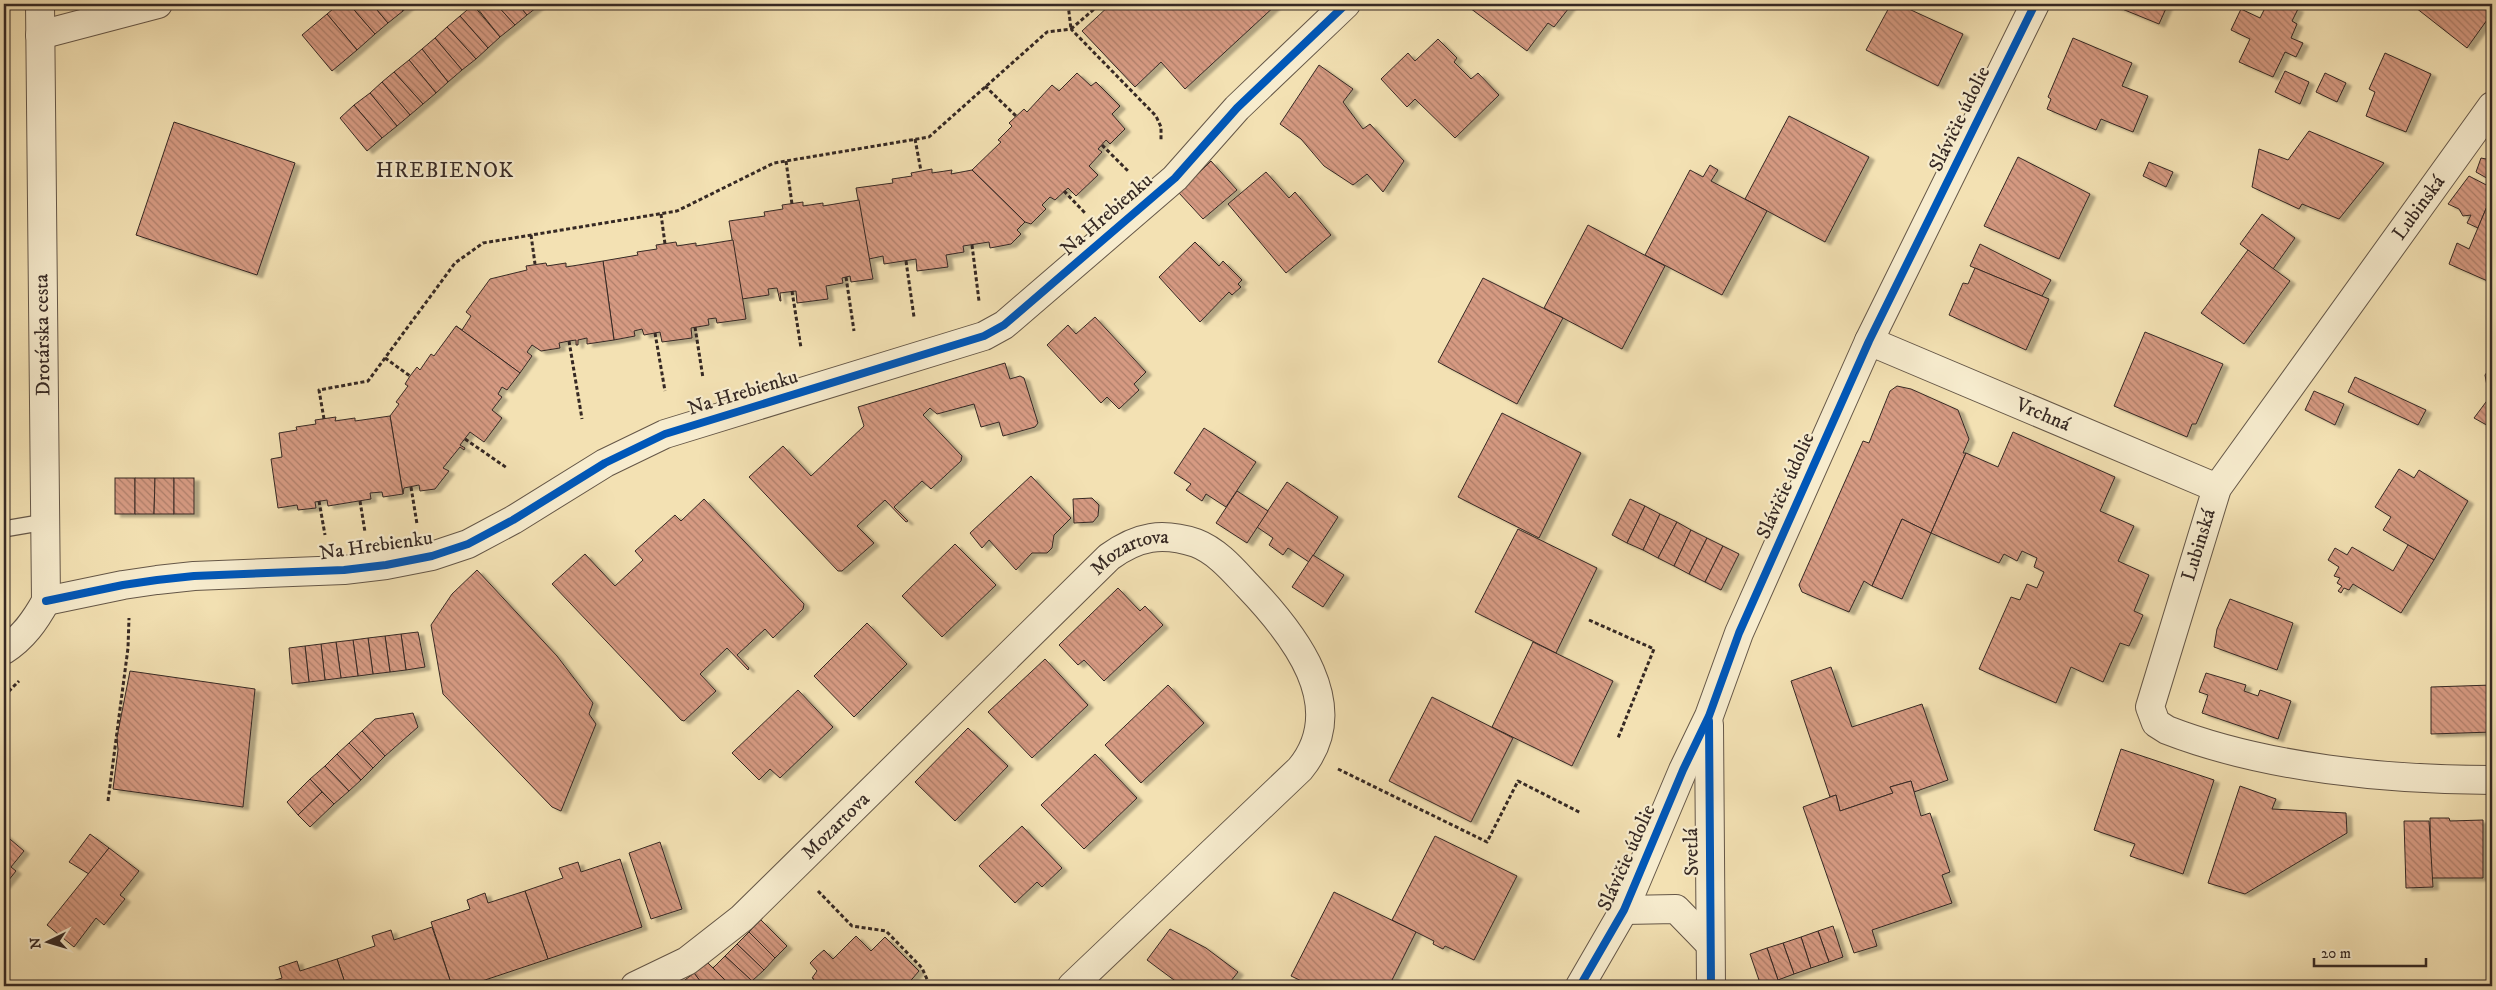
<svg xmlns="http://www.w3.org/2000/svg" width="2496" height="990" viewBox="0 0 2496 990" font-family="'IM FELL DW Pica',serif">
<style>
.building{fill:url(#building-back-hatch);stroke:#362924;filter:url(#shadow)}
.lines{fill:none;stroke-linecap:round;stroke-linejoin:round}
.service-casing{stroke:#655748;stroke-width:18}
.minor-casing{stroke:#655748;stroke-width:30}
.path{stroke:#362924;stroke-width:3;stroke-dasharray:4 2.5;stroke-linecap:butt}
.service{stroke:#f7ecce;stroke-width:15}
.minor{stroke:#f7ecce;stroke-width:28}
.cycleway-casing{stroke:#f7ecce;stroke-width:11}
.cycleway{stroke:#0057b8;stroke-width:8}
.labels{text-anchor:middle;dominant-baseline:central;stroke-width:4.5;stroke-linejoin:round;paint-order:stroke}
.street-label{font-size:20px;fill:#362924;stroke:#f7ecce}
.neighbourhood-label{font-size:21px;letter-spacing:1px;fill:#362924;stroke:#f7ecce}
</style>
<defs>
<pattern id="building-back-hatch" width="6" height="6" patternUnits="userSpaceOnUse" patternTransform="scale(1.25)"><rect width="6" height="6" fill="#d69a82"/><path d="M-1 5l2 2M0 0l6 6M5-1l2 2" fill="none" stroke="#ae7e6a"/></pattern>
<filter id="shadow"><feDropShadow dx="5.5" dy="3" stdDeviation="1" flood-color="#0004"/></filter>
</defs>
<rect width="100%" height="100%" fill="#f3e1b3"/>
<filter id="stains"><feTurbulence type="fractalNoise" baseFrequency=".004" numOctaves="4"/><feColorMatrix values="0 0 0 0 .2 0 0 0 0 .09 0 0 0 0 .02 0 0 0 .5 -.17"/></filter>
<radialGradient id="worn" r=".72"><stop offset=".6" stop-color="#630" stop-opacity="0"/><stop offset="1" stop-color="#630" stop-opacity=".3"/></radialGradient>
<!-- building -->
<g class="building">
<polygon points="339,4 349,4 375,34 357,50 327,14"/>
<polygon points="349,4 372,4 388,23 375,34"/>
<polygon points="372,4 396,4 403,11 388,23"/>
<polygon points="396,4 411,4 403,11"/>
<polygon points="474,4 496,4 515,25 500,37"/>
<polygon points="496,4 518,4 527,15 515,25"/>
<polygon points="518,4 541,4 527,15"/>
<polygon points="1111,4 1277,4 1185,89 1161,62 1135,87 1082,31"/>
<polygon points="1467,4 1572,4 1554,27 1548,23 1527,51 1466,5"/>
<polygon points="1891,4 1898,4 1963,34 1938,86 1866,50"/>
<polygon points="2110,4 2168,4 2159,24"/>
<polygon points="2267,4 2287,4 2298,9 2292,21 2297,24 2291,38 2303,43 2296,57 2285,52 2273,77 2239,62 2250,39 2231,30 2241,9 2260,18"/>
<polygon points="2411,4 2492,4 2492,13 2467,48"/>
<polygon points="473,5 500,37 488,48 460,16"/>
<polygon points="327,14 357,50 332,71 302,35"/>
<polygon points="460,16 488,48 476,59 447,27"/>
<polygon points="447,27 476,59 462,70 435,38"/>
<polygon points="435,38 462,70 448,82 422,49"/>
<polygon points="2073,38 2132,63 2122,86 2148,96 2133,132 2101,119 2096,130 2047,109 2051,99 2048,97"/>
<polygon points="1438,39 1457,58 1454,62 1471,79 1478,73 1499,95 1455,138 1415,99 1407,107 1381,79 1408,53 1415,61"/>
<polygon points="422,49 448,82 436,93 409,60"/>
<polygon points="2385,53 2431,74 2406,132 2366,116 2375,92 2369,89"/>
<polygon points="409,60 436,93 423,104 394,72"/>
<polygon points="1319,65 1353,89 1343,102 1363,129 1370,124 1404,161 1383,192 1367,174 1353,185 1324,166 1301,139 1280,124"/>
<polygon points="2285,71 2309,82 2300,104 2275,92"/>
<polygon points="394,72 423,104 410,115 382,82"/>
<polygon points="1077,73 1091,86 1096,82 1120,106 1112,114 1125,129 1110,144 1106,140 1098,149 1102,152 1089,166 1098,175 1076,196 1068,188 1055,200 1050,197 1042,205 1046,209 1031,224 1025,222 972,170 1001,142 998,140 1012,126 1009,123 1024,109 1027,112 1052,85 1059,91"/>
<polygon points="2325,73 2346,83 2337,102 2316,92"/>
<polygon points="382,82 410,115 397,126 370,93"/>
<polygon points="370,93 397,126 382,138 354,105"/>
<polygon points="354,105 382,138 367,151 340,118"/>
<polygon points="1789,116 1869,157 1825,242 1745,199"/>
<polygon points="174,122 295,163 257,275 136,235"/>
<polygon points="2309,131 2384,163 2339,219 2302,204 2299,209 2252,187 2259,149 2288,160"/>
<polygon points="2492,143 2492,181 2476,172 2481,158 2486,159"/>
<polygon points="2018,157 2090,194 2059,259 1984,226"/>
<polygon points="1211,161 1237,190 1203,219 1179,193"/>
<polygon points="2149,162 2173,172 2166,187 2143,176"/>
<polygon points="1710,165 1718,170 1711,181 1767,211 1722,295 1645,255 1690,170 1703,177"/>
<polygon points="932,169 932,173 952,170 951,174 972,170 1025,222 1017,230 1021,234 1011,244 990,248 989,242 963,246 964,252 946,255 948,267 917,271 916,259 884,264 883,256 869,259 856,188 893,183 892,179 912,176 911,173"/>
<polygon points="1266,172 1289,198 1295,192 1331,235 1286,273 1228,204"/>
<polygon points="2469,176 2492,188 2492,206 2488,204 2478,228 2467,223 2471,215 2463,216 2459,209 2448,204"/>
<polygon points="859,200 873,279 851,282 850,276 842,278 843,283 826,286 828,299 797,303 796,291 780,293 781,301 780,301 777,288 768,289 769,295 742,299 729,221 765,216 764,212 783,209 782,205 803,202 803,206 823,203 823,206"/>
<polygon points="2488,204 2492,206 2492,283 2449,264 2457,243 2469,249"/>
<polygon points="2262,214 2295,238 2273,269 2240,244"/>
<polygon points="1588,225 1665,266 1622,349 1544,308"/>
<polygon points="733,240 746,319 717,323 716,318 708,319 709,325 691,328 692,338 662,342 660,332 644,335 642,329 634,331 635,336 614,340 603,261 638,255 637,252 657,249 656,245 676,242 677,246 696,243 696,246"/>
<polygon points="1195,242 1219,266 1223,261 1242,280 1238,284 1241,287 1232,295 1229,292 1200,322 1159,277"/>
<polygon points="1980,244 2051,280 2042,296 1970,266"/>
<polygon points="2248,250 2290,281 2244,344 2201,313"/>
<polygon points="603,261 614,340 587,344 587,338 578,340 578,345 576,345 576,340 569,341 559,343 560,348 541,351 532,345 527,352 532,356 520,373 456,326 462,330 471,316 466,312 490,279 527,270 526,266 546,263 547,266 566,263 566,267"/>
<polygon points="1975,268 2049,299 2026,350 1949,315 1963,283 1968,284"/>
<polygon points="1483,278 1563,318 1517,404 1438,362"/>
<polygon points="1095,317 1146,372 1134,384 1139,390 1119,409 1107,397 1101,403 1047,345 1068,325 1076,334"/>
<polygon points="456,326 520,373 507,390 502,387 498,394 502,397 492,410 502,418 484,442 470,432 460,445 465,448 464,450 460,447 443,468 449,471 435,489 420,491 419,485 404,488 403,494 390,416 399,404 396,402 408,386 405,384 410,376 417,367 420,370 431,354 434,356"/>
<polygon points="2145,332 2223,364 2196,424 2192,424 2187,437 2114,406"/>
<polygon points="1005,363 1010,379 1020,376 1024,378 1038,423 1035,427 1003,436 999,422 981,427 974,404 937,414 930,408 923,415 962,456 961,461 931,489 922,481 894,507 908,521 906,522 885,500 857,526 874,543 842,571 838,571 749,477 783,446 811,476 864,426 858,407"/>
<polygon points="2492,365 2492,390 2487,386 2485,375"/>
<polygon points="2355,377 2426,410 2418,425 2348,392"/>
<polygon points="1897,386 1911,389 1958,410 1969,439 1963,453 1966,453 1931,533 1902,519 1872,586 1864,581 1849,612 1802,592 1799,585 1863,441 1869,443 1890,391"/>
<polygon points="2314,391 2344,404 2335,425 2305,410"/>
<polygon points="2492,394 2492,428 2474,418"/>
<polygon points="1502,413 1581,453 1539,538 1458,497"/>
<polygon points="390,416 403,494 383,497 382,492 370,493 371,499 328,506 327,500 315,502 316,508 298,510 297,505 278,508 271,459 282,457 279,433 297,430 296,427 316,424 315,420 336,417 335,421 355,418 355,421"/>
<polygon points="1204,428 1256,462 1226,507 1206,494 1202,501 1186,490 1191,484 1174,473"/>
<polygon points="2013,432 2115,477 2100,511 2134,526 2118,561 2149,575 2134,611 2143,615 2137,629 2129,646 2120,643 2103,682 2071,667 2056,703 1979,669 2011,597 2020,600 2027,584 2037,588 2044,572 2034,567 2037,558 2022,551 2017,561 2004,554 1999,563 1931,533 1966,453 1998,467"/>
<polygon points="2399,469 2414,478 2419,470 2468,501 2434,560 2383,530 2391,517 2375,507"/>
<polygon points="1031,476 1071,518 1054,535 1052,548 1047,553 1032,553 1016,570 989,540 982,548 970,533"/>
<rect x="115" y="478" width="20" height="36"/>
<polygon points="135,478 155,478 154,514 135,514"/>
<polygon points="155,478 174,478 174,514 154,514"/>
<rect x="174" y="478" width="20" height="36"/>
<polygon points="1287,482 1338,517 1309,562 1288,548 1283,555 1269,545 1273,538 1257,527"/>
<polygon points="1237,491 1268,511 1247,543 1216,523"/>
<polygon points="1092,498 1099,505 1098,516 1093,522 1074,523 1073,499"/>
<polygon points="704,499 804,604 803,609 773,638 765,629 737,655 749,668 748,670 727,648 700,674 716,691 684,721 681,720 552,584 585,554 615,586 643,560 635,551 675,515 681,521"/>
<polygon points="1630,499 1645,506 1627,543 1612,535"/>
<polygon points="1645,506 1660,514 1643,550 1627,543"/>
<polygon points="1660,514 1677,522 1658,558 1643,550"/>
<polygon points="1902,519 1931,533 1902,599 1872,586"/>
<polygon points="1677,522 1691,530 1674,566 1658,558"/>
<polygon points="1518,529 1597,568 1556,653 1475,612"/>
<polygon points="1691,530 1707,538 1689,574 1674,566"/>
<polygon points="1707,538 1723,546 1705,582 1689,574"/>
<polygon points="955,544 996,585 942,637 902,596"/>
<polygon points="2408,545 2434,560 2401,613 2353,584 2349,590 2344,588 2341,593 2338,591 2342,586 2337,583 2340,578 2334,576 2339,567 2328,560 2335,548 2347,555 2352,547 2393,571"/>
<polygon points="1723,546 1739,554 1721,590 1705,582"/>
<polygon points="1313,555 1344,575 1323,607 1292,587"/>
<polygon points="477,570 557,656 593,703 589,714 596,724 561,811 552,807 443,694 431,625 452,594"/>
<polygon points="1118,588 1140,611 1145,606 1163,625 1104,681 1084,660 1078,665 1059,645"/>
<polygon points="2230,599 2293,623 2277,670 2214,647 2217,629"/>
<polygon points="867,623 907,664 854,717 814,676"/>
<polygon points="418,632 425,667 406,670 401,634"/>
<polygon points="401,634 406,670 390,672 385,636"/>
<polygon points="385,636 390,672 373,674 368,638"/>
<polygon points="368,638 373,674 358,676 353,640"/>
<polygon points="353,640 358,676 341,678 336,642"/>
<polygon points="336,642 341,678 325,680 321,644"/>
<polygon points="1533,642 1613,681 1572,766 1492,727"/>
<polygon points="321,644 325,680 309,682 305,646"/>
<polygon points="305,646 309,682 292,684 289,648"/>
<polygon points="1045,659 1088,705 1032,758 988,712"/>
<polygon points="1831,667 1852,727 1922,704 1948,780 1914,792 1911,781 1890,787 1893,793 1840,811 1836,795 1830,797 1791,681"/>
<polygon points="130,671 255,689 243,807 113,789 118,750 117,737"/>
<polygon points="2206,673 2246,685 2244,691 2258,696 2260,690 2291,701 2278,739 2202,713 2208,695 2199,692"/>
<polygon points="1168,685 1204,723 1141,783 1105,745"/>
<polygon points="2492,685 2492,732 2431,734 2431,687"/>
<polygon points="798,690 833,727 780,778 770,769 759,780 732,753"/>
<polygon points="1432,697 1513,738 1471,822 1389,781"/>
<polygon points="413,713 418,727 385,756 362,731 375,719"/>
<polygon points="968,728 1008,766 955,821 915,782"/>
<polygon points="362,731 385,756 373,768 349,743"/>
<polygon points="349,743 373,768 361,780 337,754"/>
<polygon points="2121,749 2214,780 2183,874 2130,856 2135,844 2094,830"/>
<polygon points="337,754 361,780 349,791 325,766"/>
<polygon points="1095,754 1137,798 1084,849 1041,805"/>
<polygon points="325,766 349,791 334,804 310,779"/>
<polygon points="310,779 322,792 298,815 287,802"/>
<polygon points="1911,781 1921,816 1930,813 1950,872 1942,875 1952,903 1872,930 1877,946 1854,953 1803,807 1836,795 1840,811 1893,793 1890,787"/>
<polygon points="2240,786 2276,799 2272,809 2346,813 2347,833 2245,894 2208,883"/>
<polygon points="322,792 334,804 310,827 298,815"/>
<polygon points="2430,818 2449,818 2450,821 2483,820 2483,878 2431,878"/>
<polygon points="2404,821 2429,821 2433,887 2406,888"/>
<polygon points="1022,826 1062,868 1042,887 1037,882 1015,903 979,866"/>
<polygon points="4,834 24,851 11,867 16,871 4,886"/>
<polygon points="90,834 109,848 89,874 69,862"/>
<polygon points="1435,836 1517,876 1474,960 1445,946 1443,949 1433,944 1434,941 1392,920"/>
<polygon points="660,842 682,909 651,919 629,853"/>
<polygon points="109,848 139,871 120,895 125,899 104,925 96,918 74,947 47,925"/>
<polygon points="620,859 642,927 548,959 525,891 563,878 559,868 578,862 581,872"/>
<polygon points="525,891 548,959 467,986 452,986 431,922 470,909 467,900 485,893 488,903"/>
<polygon points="1334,892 1416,932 1389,986 1312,986 1291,976"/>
<polygon points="761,920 787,946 775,958 749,932"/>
<polygon points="1833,926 1843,957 1829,962 1818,931"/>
<polygon points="432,927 452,986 346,986 337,959 375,946 372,936 391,930 394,940"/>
<polygon points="1170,929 1206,948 1238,972 1227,986 1182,986 1147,960"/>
<polygon points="1818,931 1829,962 1811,968 1801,937"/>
<polygon points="749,932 775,958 764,970 737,944"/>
<polygon points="856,936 871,951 885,937 919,971 906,986 807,986 814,979 812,978 817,971 810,963 817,956 824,950 833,959"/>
<polygon points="1801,937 1811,968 1794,974 1783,943"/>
<polygon points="1783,943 1794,974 1778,980 1767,948"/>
<polygon points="737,944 764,970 752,981 725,956"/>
<polygon points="1767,948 1778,980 1761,986 1750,954"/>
<polygon points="725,956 752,981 747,986 731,986 713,968"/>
<polygon points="337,959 346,986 257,986 282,978 279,967 297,961 300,971"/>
<polygon points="708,963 731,986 704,986 694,973"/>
<polygon points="694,973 704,986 683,986 681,983"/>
</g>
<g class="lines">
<!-- service casing -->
<g class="service-casing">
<polyline id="service" points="4,529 45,522"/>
</g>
<!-- minor casing -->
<g class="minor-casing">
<g id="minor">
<polyline points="40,35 158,4"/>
<path d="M2492,106L2217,488L2150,707L2156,723L2167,730C2265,768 2388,780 2492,780"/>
<path id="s1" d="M1869,341L2217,488"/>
<polyline points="46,601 123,585 157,580 194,576 344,570 386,565 432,556 468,544 513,520 605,463 665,434 984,336 1004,325 1175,178 1237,108 1346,4"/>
<path d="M4,650C23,638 35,621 46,601L40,4"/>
<polyline points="1709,725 1711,986"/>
<polyline points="1624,910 1676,909 1710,944"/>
<path id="s2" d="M635,986L687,961L742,918L1109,557C1138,536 1162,532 1196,543C1217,551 1233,570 1248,586C1293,633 1352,706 1300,769L1072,986"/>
<polyline points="1580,986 1624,910 1683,770 1709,716 1739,633 1869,341 2035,4"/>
</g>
</g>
<!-- path -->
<g class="path">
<polyline points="580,4 591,4"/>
<polyline points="1068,4 1071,29"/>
<polyline points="1071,29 1100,4"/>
<polyline points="985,86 1016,116"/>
<polyline points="915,139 921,171"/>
<polyline points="1102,145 1129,172"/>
<polyline points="786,161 792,204"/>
<polyline points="1064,191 1085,213"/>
<polyline points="661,214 665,244"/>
<polyline points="531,235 535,264"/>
<polyline points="972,245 979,301"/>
<polyline points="906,261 914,317"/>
<polyline points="846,277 854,331"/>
<polyline points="792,291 801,348"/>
<polyline points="695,327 703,378"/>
<polyline points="655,333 665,391"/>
<polyline points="569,341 582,419"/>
<polyline points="385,358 410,376"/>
<polyline points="324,419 319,390 368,381 455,263 483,243 677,211 774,163 929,137 1047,32 1071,29 1156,116 1161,127 1161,141"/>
<polyline points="465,439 507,468"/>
<polyline points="411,487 417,524"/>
<polyline points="319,501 325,535"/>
<polyline points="360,501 365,532"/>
<polyline points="1589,620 1654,649 1618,738"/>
<polyline points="4,696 19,681"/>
<polyline points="1338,769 1487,842 1518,781 1581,813"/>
<polyline points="108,801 128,648 129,618"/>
<polyline points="818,891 852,926 886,931 922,968 930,986"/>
</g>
<!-- service -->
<use href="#service" class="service"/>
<!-- minor -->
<use href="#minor" class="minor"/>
<!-- cycleway casing -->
<g class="cycleway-casing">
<g id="cycleway">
<polyline points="46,601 123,585 157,580 194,576 344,570 386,565 432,556 468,544 513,520 605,463 665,434 984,336 1004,325 1175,178 1237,108 1346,4"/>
<polyline points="1709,721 1711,986"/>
<polyline points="1580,986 1624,910 1683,770 1709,716 1739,633 1869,341 2035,4"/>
</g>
</g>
<!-- cycleway -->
<use href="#cycleway" class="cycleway"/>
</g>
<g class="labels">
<!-- street labels -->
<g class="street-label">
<text transform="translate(1960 119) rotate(-64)">Slávičie údolie</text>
<text transform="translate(2419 208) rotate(-54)">Lubinská</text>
<text transform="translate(1107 215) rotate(-41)">Na Hrebienku</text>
<text transform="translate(43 335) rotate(-91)">Drotárska cesta</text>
<text transform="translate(743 393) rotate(-17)">Na Hrebienku</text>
<text stroke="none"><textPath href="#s1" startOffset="189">Vrchná</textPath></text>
<text transform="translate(1786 486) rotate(-66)">Slávičie údolie</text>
<text transform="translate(2199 545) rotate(-73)">Lubinská</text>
<text transform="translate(376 546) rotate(-8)">Na Hrebienku</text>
<text stroke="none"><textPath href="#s2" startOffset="664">Mozartova</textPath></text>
<text stroke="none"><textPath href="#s2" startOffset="259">Mozartova</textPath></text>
<text transform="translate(1692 852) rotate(-91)">Svetlá</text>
<text transform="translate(1627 858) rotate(-66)">Slávičie údolie</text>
</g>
<!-- neighbourhood labels -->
<g class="neighbourhood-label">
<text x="445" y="171">HREBIENOK</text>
</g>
</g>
<!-- margin -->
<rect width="2496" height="990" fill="none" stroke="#f3e1b3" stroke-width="20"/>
<rect x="5" y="5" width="2486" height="980" fill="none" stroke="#362924" stroke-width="2.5"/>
<rect x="10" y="10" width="2476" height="970" fill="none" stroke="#362924"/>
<!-- north arrow -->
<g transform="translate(48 942) rotate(265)" stroke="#f7ecce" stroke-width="4" paint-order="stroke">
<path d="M0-4L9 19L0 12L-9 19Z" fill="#362924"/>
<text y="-8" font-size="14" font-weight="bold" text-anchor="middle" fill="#362924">N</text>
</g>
<!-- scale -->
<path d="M2314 958v8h112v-8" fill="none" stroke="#362924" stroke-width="2.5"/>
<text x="2321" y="958" font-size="15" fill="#362924" stroke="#f7ecce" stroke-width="4" paint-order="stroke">20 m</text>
<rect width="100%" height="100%" filter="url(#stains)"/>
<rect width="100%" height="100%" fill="url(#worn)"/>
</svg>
